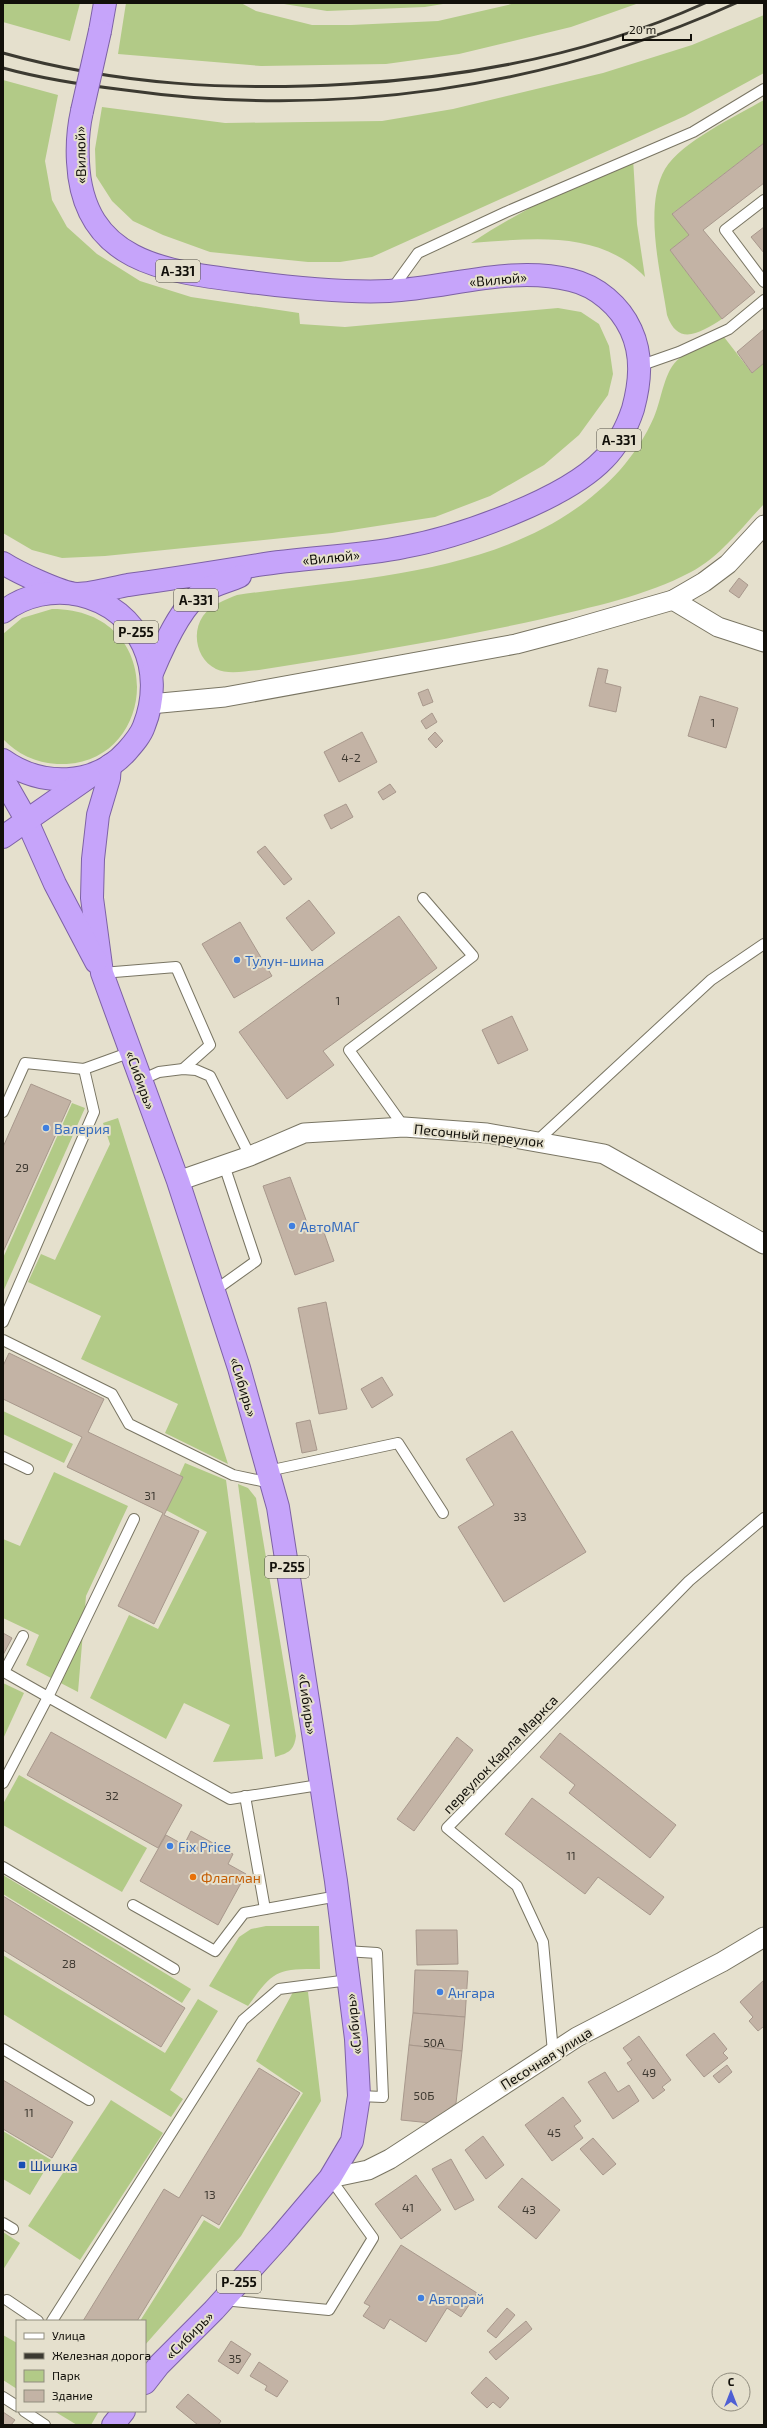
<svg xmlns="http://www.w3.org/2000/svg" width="767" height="2428" viewBox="0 0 767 2428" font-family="'Exo 2',sans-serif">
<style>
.green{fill:#b2ca87}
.building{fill:#c3b3a5;stroke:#a8988c}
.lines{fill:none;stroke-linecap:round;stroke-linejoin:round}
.service-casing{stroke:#797563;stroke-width:12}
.minor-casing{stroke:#797563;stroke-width:21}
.trunk-casing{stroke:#7d61a5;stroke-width:24}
.service{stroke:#fff;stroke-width:10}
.minor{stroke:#fff;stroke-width:19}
.trunk{stroke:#c6a4fa;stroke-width:22}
.rail{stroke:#3c3a31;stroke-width:3}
.trunk-bridge-casing{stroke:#7d61a5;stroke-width:24;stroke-linecap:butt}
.trunk-bridge{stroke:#c6a4fa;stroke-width:22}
.shop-dot{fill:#3f7fe0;stroke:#e5e0cd;stroke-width:1.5}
.food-dot{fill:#e8710a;stroke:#e5e0cd;stroke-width:1.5}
.transit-dot{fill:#1a4fb4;stroke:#e5e0cd;stroke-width:1.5}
.labels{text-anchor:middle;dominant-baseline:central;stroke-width:4;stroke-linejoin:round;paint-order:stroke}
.number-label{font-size:12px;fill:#3e3931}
.shield{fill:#e5e0cd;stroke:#514e44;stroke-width:1}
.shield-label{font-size:13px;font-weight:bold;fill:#12100a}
.street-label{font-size:14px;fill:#12100a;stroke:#e5e0cd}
.shop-label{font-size:14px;fill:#366cbe;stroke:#e5e0cd;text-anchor:start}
.food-label{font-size:14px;fill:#c56008;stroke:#e5e0cd;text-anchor:start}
.transit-label{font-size:14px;fill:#164399;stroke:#e5e0cd;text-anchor:start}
</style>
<rect width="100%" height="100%" fill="#e5e0cd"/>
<!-- green -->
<g class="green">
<polygon points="3,3 80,3 70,41 3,22"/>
<polygon points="126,3 241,3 256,11 312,25 351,25 438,21 516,3 639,3 571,27 459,54 386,64 261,66 118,54"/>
<polygon points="278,3 449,3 425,7 327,11"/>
<polygon points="764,15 764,73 685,116 372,257 340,262 308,262 210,252 163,235 133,221 112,201 96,176 95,149 102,107 225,123 382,121 453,109 603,73 692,45"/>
<polygon points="3,80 58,95 45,161 52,200 67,227 97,254 140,281 191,297 299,313 300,324 345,327 558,308 581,312 599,324 609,346 613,374 608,395 579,435 544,465 490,496 435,517 332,533 105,556 62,558 32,550 3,533"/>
<path d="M764,100V143L673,213L689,235L670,250L722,319C700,333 678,347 667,315C661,274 643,207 665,169C681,142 736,116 764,100Z"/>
<path d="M633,158L637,224L645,277C599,229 531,239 471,243C523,209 577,183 633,158Z"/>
<path d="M724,337L752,373L764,363V504C742,527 720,557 691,572C646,596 592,607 542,619C448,640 354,655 259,670C246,671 228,675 216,669C197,660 191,633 203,616C212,604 225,600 237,595C367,576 524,575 620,470C633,455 646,436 654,417C662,399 664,369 680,358C693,349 710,343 724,337Z"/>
<path d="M52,609C170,609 159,769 57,764C36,763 17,754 3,739V634L22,618Z"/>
<polygon points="72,1103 85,1108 3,1292 3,1258"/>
<polygon points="118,1118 228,1464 165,1433 178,1404 81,1359 101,1316 28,1282 41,1254 55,1260 110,1144 103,1123"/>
<polygon points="3,1411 73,1444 64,1463 3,1434"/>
<polygon points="185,1463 226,1480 263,1759 213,1762 230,1725 184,1703 166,1739 90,1698 129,1615 158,1629 207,1532 164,1509"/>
<polygon points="54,1472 128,1506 86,1596 78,1692 26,1665 39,1635 3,1618 3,1539 20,1546"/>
<path d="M238,1484L248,1488L256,1498L296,1736C294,1751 288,1753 275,1757Z"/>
<polygon points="3,1683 24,1693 3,1739"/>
<polygon points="19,1775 147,1848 122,1892 3,1825 3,1804"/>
<polygon points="3,1875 191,1989 182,2003 3,1894"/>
<path d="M266,1926H319L320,1969C276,1969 274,1970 248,2006L209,1986L239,1937L251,1929Z"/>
<polygon points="3,1955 165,2053 198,1999 218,2011 170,2090 183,2099 171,2117 3,2014"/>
<polygon points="293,1992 308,1992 321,2101 241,2236 145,2345 145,2321 140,2321 204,2220 219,2229 303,2093 256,2061"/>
<polygon points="111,2100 163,2133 80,2260 28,2226"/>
<polygon points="3,2131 51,2160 30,2195 3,2179"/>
<polygon points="3,2232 20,2243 3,2270"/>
<polygon points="3,2335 17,2343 17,2389 3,2380"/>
<polygon points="54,2411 99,2411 91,2425 77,2425"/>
</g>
<!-- building -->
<g class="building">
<polygon points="764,143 764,183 703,230 755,292 722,319 670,250 689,235 672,214"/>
<polygon points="764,227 764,253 751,237"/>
<polygon points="764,329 764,363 752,373 737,352"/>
<polygon points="739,578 748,585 739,598 729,591"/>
<polygon points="598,668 608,670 605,683 621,687 616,712 589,706"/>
<polygon points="428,689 433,702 423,706 418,693"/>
<polygon points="700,696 738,708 726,748 688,736"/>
<polygon points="432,713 437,722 426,729 421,721"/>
<polygon points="362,732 377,762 339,782 324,752"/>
<polygon points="435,732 443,741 436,748 428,739"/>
<polygon points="390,784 396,792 383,800 378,792"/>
<polygon points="346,804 353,817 331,829 324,815"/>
<polygon points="265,846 292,879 284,885 257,852"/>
<polygon points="309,900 335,933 312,951 286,918"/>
<polygon points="399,916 437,968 323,1051 334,1065 287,1099 239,1032"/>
<polygon points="240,922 272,976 234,998 202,944"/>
<polygon points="512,1016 528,1050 498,1064 482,1030"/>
<polygon points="31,1084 71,1101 3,1252 3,1147"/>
<polygon points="290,1177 309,1228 321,1224 334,1261 295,1275 263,1186"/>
<polygon points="326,1302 347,1409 319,1414 298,1308"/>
<polygon points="9,1353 104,1399 88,1432 183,1477 164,1515 199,1531 154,1624 118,1606 163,1513 67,1467 82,1437 3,1399 3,1366"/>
<polygon points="382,1377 393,1395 372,1408 361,1389"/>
<polygon points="310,1420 317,1450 302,1453 296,1423"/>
<polygon points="512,1431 586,1552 504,1602 458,1527 494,1505 466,1459"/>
<polygon points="3,1633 12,1638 3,1655"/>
<polygon points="51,1732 182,1805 158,1848 27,1775"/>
<polygon points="560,1733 676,1825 650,1858 569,1793 575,1785 540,1757"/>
<polygon points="457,1737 473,1750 414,1831 397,1819"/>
<polygon points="532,1798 664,1897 650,1915 598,1877 585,1894 505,1834"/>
<polygon points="191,1831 233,1854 228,1864 246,1874 218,1925 140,1881 166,1835 184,1845"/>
<polygon points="3,1896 185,2008 161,2047 3,1950"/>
<polygon points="416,1930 457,1930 458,1964 417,1965"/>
<polygon points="415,1970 468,1971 465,2017 413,2013"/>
<polygon points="764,1980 764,2029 763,2027 758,2031 749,2021 753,2017 740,2002"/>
<polygon points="413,2013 465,2017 462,2051 409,2045"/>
<polygon points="714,2033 727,2049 723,2053 728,2058 704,2077 686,2055"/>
<polygon points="639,2036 671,2080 662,2087 665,2090 653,2099 627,2063 632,2060 623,2048"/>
<polygon points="409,2045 462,2051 456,2103 431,2123 401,2120"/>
<polygon points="727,2065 732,2072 719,2083 713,2076"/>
<polygon points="259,2068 300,2093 219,2225 202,2215 137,2321 83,2321 164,2189 179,2198"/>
<polygon points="605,2072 618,2092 629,2085 639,2101 613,2119 588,2082"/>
<polygon points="3,2080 73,2122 52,2158 3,2129"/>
<polygon points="563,2097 581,2121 574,2126 583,2138 552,2161 525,2125"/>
<polygon points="483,2136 504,2165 486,2179 465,2150"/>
<polygon points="593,2138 616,2164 603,2175 580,2149"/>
<polygon points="451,2159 474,2200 455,2210 432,2169"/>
<polygon points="416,2175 441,2210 401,2239 375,2204"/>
<polygon points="522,2178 560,2210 536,2239 498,2207"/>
<polygon points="401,2245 477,2293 461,2317 447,2308 426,2342 390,2319 384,2329 363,2316 370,2306 364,2303"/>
<polygon points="507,2308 515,2315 496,2338 487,2331"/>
<polygon points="526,2321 532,2329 496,2360 489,2352"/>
<polygon points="231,2341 251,2354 238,2374 218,2361"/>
<polygon points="259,2362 288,2381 277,2397 265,2390 267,2386 250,2376"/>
<polygon points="486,2377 509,2398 500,2408 493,2402 487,2408 471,2393"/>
<polygon points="188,2394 221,2421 218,2425 198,2425 176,2407"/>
<polygon points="3,2412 15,2420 11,2425 3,2425"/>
</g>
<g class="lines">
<!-- service casing -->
<g class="service-casing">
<g id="service">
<polyline points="764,200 725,230 764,282"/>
<polyline points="392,289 418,253 506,212 693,132 764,89"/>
<polyline points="639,366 679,352 729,329 764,300"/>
<polyline points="102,973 176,967 210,1045 183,1069"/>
<polyline points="141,1080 159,1072 183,1069 196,1070 210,1076 250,1156"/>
<polyline points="3,1112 25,1063 84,1069 131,1052"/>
<polyline points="404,1127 349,1050 473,956 423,898"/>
<polyline points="537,1141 711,980 764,944"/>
<polyline points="214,1291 256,1261 224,1165"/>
<polyline points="3,1322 94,1112 84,1069"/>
<polyline points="3,1340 112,1394 129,1424 233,1475 271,1483"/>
<polyline points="3,1457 28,1469"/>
<polyline points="268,1471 398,1443 443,1513"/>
<polyline points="23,1636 4,1672 48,1697 134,1519"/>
<polyline points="3,1783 48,1697 230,1799 319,1785"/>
<polyline points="245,1796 265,1909"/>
<polyline points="3,1867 174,1969"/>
<polyline points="133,1905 215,1951 244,1913 338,1896"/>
<polyline points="345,1951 377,1953 383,2097 359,2096"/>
<polyline points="3,2049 89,2100"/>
<polyline points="553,2052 543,1942 517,1886 447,1828 689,1581 764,1518"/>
<polyline points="3,2223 13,2229"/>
<polyline points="7,2300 38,2321"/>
<polyline points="223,2300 329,2310 373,2238 330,2178"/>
<polyline points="52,2321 243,2020 279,1989 349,1980"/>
<polyline points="3,2397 17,2406"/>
<polyline points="24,2411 45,2425"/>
</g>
</g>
<!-- minor casing -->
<g class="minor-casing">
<g id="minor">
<polyline points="673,600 718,627 764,642"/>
<polyline points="150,704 225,697 516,644 569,630 673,600 704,582 728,564 764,525"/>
<polyline points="178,1181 250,1156 304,1133 404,1127 487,1133 604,1154 764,1244"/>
<polyline points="330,2178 368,2170 390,2159 577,2037 722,1962 764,1937"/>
</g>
</g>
<!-- trunk casing -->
<g class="trunk-casing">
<g id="trunk">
<polyline points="100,31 105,3"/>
<path d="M3,563C17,572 61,593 77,594C93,594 112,588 128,585C171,579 215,572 258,565C306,557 356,557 404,547C459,537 565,500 604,459C617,446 627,427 633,409C640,383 643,356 631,330C620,306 597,286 571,280C511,265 449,288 389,291C343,293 296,288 250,282C168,272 83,264 78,162C77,145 78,129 82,111"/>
<path d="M3,612C24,595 54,589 80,595C141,609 166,671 144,726C141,735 134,743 127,751C95,787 41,787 3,760"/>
<path d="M152,673C162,649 182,603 205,590C216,584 229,581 240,576"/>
<polyline points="110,765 109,778 98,815 93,859 92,898 102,973 178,1181 239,1368 278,1507 336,1881 356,2039 359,2096 352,2141 330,2178 280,2237 214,2310 159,2365 145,2383"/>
<polyline points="3,779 27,821 55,884 96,962"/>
<polyline points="3,837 89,777"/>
<polyline points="113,2425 124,2411"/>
</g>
</g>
<!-- service -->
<use href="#service" class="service"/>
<!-- minor -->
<use href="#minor" class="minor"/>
<!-- trunk -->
<use href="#trunk" class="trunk"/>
<!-- rail -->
<g class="rail">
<path d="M3,53C118,85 231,91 349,84C472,77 592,54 705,3"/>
<path d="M3,68C43,79 83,85 125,90C332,119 546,89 736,3"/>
</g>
<!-- trunk-bridge casing -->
<g class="trunk-bridge-casing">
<polyline id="trunk-bridge" points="82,111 100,31"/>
</g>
<!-- trunk-bridge -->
<use href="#trunk-bridge" class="trunk-bridge"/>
</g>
<!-- markers -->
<g class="shop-dot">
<circle cx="237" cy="960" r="4"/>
<circle cx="46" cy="1128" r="4"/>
<circle cx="292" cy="1226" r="4"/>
<circle cx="170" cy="1846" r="4"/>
<circle cx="440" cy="1992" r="4"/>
<circle cx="421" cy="2298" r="4"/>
</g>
<circle class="food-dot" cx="193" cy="1877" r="4"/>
<rect class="transit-dot" x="18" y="2161" width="8" height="8" rx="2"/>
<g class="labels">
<!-- number labels -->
<g class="number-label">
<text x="713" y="722">1</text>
<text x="351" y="757">4-2</text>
<text x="338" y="1000">1</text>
<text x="22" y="1167">29</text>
<text x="150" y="1495">31</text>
<text x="520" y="1516">33</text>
<text x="112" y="1795">32</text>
<text x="571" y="1855">11</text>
<text x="69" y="1963">28</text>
<text x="434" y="2042">50А</text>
<text x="649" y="2072">49</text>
<text x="424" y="2095">50Б</text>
<text x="29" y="2112">11</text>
<text x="554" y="2132">45</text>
<text x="210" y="2194">13</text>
<text x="408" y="2207">41</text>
<text x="529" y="2209">43</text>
<text x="235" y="2358">35</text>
</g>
<!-- shield labels -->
<g class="shield">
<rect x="156" y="260" width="44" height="22" rx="3"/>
<rect x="597" y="429" width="44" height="22" rx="3"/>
<rect x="174" y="589" width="44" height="22" rx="3"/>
<rect x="114" y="621" width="44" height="22" rx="3"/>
<rect x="265" y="1556" width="44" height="22" rx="3"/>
<rect x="217" y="2271" width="44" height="22" rx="3"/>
</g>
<g class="shield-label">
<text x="178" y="271">А-331</text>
<text x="619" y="440">А-331</text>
<text x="196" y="600">А-331</text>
<text x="136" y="632">Р-255</text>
<text x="287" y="1567">Р-255</text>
<text x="239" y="2282">Р-255</text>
</g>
<!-- street labels -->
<g class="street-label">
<text transform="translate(80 155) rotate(-91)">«Вилюй»</text>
<text transform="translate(498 279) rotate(-5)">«Вилюй»</text>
<text transform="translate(331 557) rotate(-6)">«Вилюй»</text>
<text transform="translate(141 1080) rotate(70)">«Сибирь»</text>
<text transform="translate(479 1135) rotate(6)">Песочный переулок</text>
<text transform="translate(244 1387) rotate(73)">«Сибирь»</text>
<text transform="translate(308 1704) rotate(82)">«Сибирь»</text>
<text transform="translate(500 1754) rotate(-46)">переулок Карла Маркса</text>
<text transform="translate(353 2024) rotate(-96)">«Сибирь»</text>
<text transform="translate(546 2058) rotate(-32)">Песочная улица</text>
<text transform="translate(189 2335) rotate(-45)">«Сибирь»</text>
</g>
<!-- shop labels -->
<g class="shop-label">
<text x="245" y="960">Тулун-шина</text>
<text x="54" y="1128">Валерия</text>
<text x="300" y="1226">АвтоМАГ</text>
<text x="178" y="1846">Fix Price</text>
<text x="448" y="1992">Ангара</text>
<text x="429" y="2298">Авторай</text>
</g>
<!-- food labels -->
<g class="food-label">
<text x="201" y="1877">Флагман</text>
</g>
<!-- transit labels -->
<g class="transit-label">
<text x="30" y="2165">Шишка</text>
</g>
</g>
<!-- border -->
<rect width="767" height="2428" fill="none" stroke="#12100a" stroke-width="8"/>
<!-- legend -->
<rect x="16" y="2320" width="130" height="92" fill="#e5e0cd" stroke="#918d7f"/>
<rect x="24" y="2333" width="20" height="6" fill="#ffffff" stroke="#918d7f"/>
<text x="52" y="2340" font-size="12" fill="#12100a">Улица</text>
<rect x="24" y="2353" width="20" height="6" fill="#3c3a31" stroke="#918d7f"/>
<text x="52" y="2360" font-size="12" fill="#12100a">Железная дорога</text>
<rect x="24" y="2370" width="20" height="12" fill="#b2ca87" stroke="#918d7f"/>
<text x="52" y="2380" font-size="12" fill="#12100a">Парк</text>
<rect x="24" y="2390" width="20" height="12" fill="#c3b3a5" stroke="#918d7f"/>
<text x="52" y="2400" font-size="12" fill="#12100a">Здание</text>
<!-- north arrow -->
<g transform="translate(731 2392)"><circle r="19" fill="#e5e0cd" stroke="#918d7f"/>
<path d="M0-3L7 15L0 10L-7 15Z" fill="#4e5fd4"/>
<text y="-6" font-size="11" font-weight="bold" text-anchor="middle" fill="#12100a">С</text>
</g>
<!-- scale -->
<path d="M623 34v6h68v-6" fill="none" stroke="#12100a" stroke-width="2"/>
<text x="629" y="34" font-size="12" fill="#12100a" stroke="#e5e0cd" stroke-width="3" paint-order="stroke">20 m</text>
</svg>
